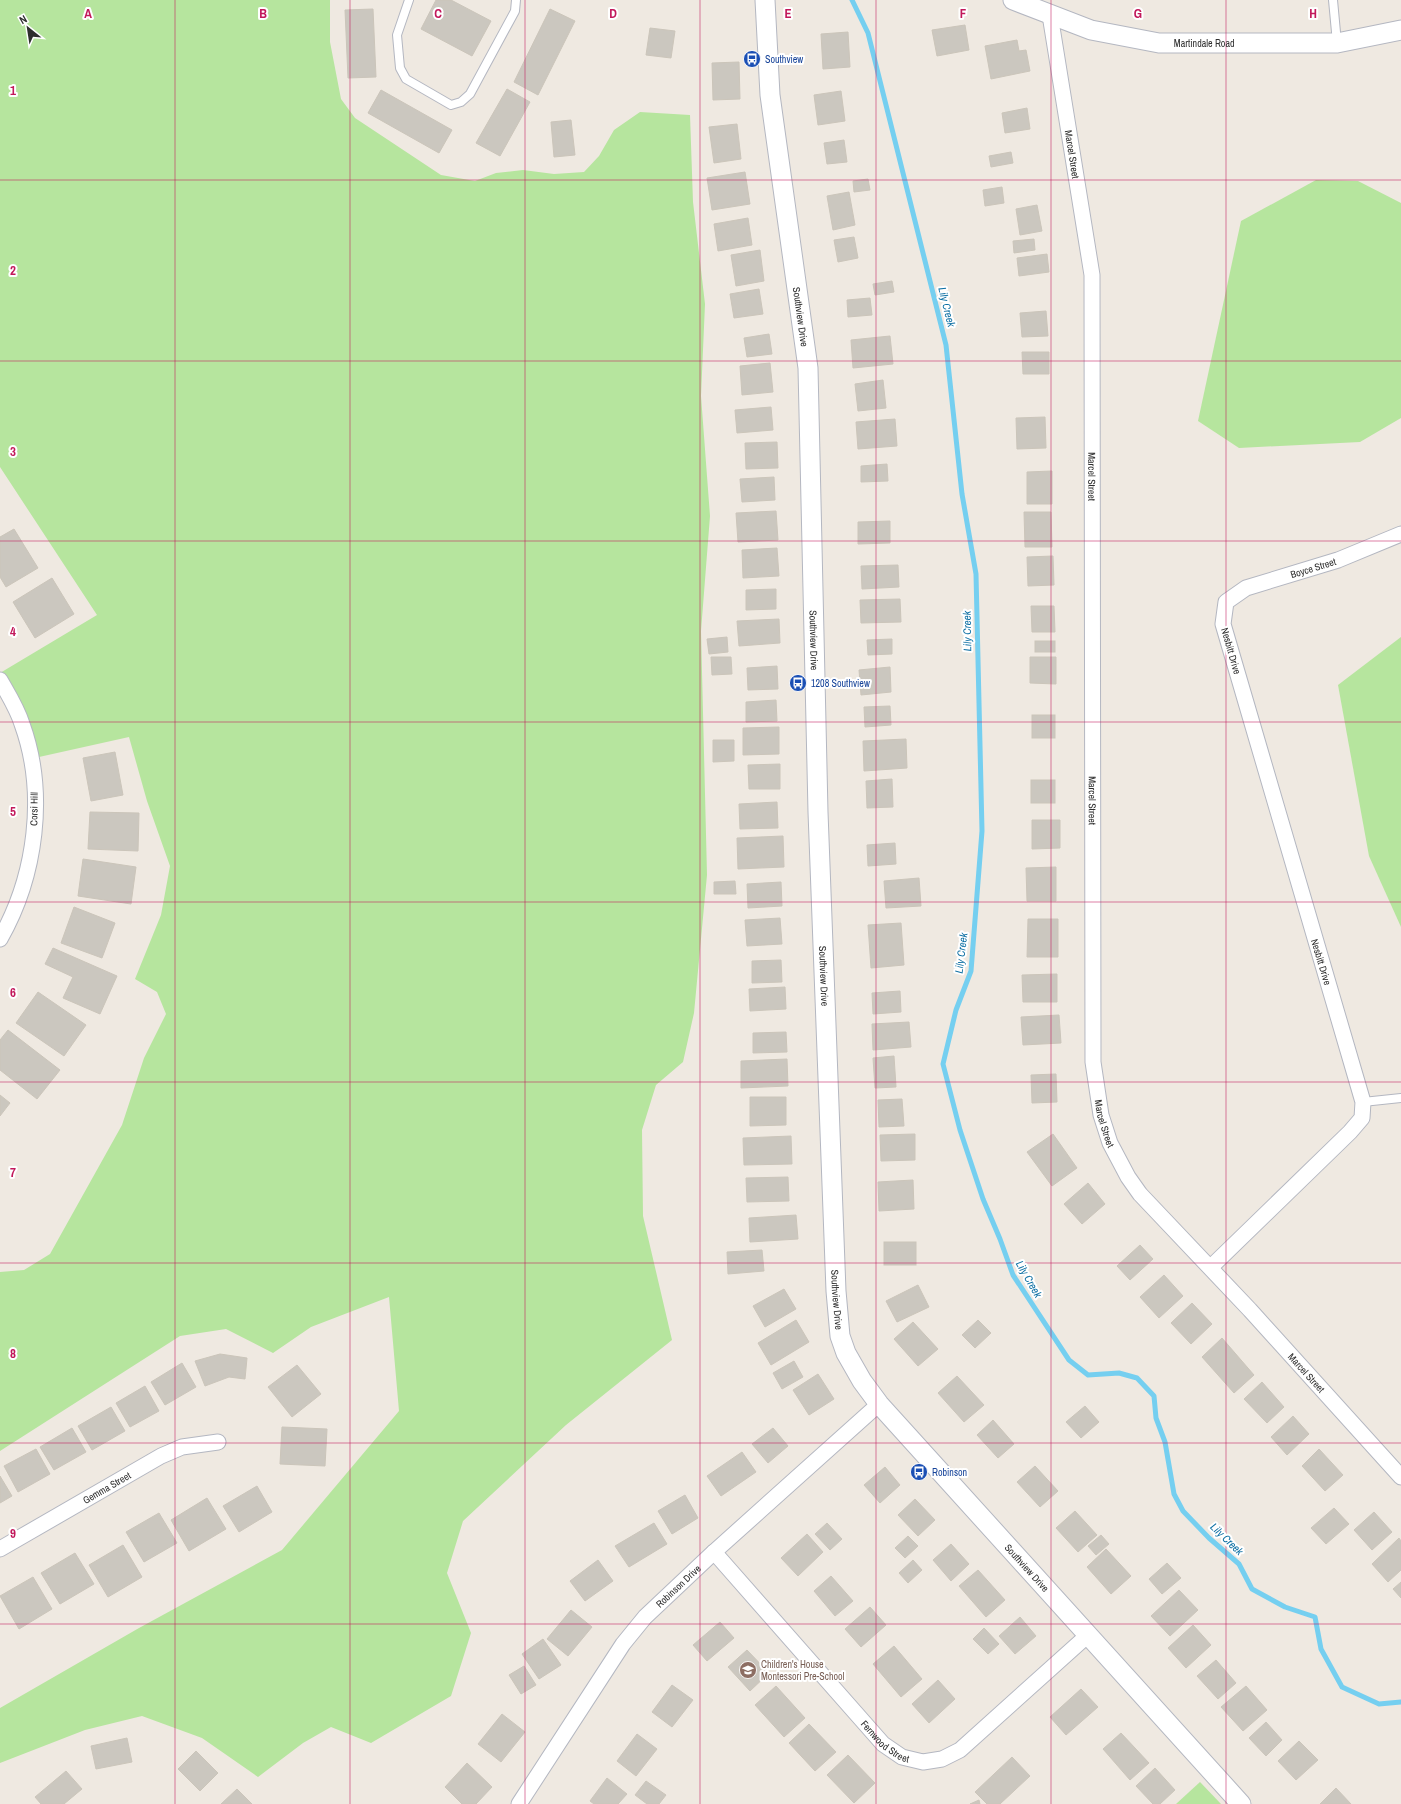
<svg xmlns="http://www.w3.org/2000/svg" width="1401" height="1804" viewBox="0 0 1401 1804" font-family="'Archivo Narrow',sans-serif">
<style>
.green{fill:#b6e59e}
.lines{fill:none;stroke-linecap:round;stroke-linejoin:round}
.stream{stroke:#75cff0;stroke-width:5}
.building{fill:#cbc7bf;stroke:#cbc5ba}
.service-casing{stroke:#b4b7c1;stroke-width:10}
.minor-casing{stroke:#b4b7c1;stroke-width:17}
.tertiary-casing{stroke:#b4b7c1;stroke-width:21}
.service{stroke:#fff;stroke-width:8}
.minor{stroke:#fff;stroke-width:15}
.tertiary{stroke:#fff;stroke-width:19}
.grid{fill:none;stroke:#c2185b;stroke-width:1;stroke-opacity:0.55}
.labels{text-anchor:middle;dominant-baseline:central;stroke-width:4;stroke-linejoin:round;paint-order:stroke}
.street-label{font-size:10px;fill:#2e2e2e;stroke:#fff}
.transit-label{font-size:10px;fill:#164399;stroke:#fff;text-anchor:start}
.education-label{font-size:10px;fill:#785e54;stroke:#fff;text-anchor:start}
.water-label{font-size:11px;font-style:italic;fill:#0d6fa3;stroke:#fff}
.grid-label{font-size:13px;text-anchor:middle;font-weight:bold;fill:#c2185b;stroke:#fff;stroke-width:4;stroke-linejoin:round;paint-order:stroke}
</style>
<rect width="100%" height="100%" fill="#efe9e1"/>
<!-- green -->
<g class="green">
<polygon points="0,0 330,0 330,42 341,99 355,118 441,175 475,181 496,173 523,170 554,174 584,172 599,156 614,130 640,112 690,115 693,202 705,304 701,396 710,516 701,631 707,875 694,1013 683,1062 656,1085 642,1130 643,1216 672,1340 566,1425 463,1521 447,1573 471,1633 451,1696 371,1743 331,1727 303,1743 258,1777 202,1738 142,1716 85,1730 0,1763 0,1708 139,1628 282,1550 399,1411 389,1297 311,1327 273,1353 226,1329 180,1336 0,1451 0,1272 24,1270 50,1254 122,1125 144,1058 166,1014 157,992 135,979 161,915 170,866 147,801 129,737 30,759 0,673 97,615 0,467"/>
<polygon points="1316,180 1358,181 1401,203 1401,418 1360,442 1239,448 1198,421 1241,221"/>
<polygon points="1401,637 1401,927 1369,856 1338,685"/>
<polygon points="1200,1782 1221,1804 1176,1804"/>
</g>
<g class="lines">
<!-- stream -->
<polyline class="stream" points="852,0 868,33 946,345 962,494 976,574 982,831 971,971 956,1010 943,1064 960,1130 983,1199 1000,1239 1013,1275 1069,1360 1088,1375 1119,1373 1137,1378 1154,1396 1156,1418 1165,1442 1174,1494 1183,1511 1209,1538 1239,1564 1252,1589 1285,1607 1315,1617 1321,1649 1342,1687 1379,1704 1401,1702"/>
</g>
<!-- building -->
<g class="building">
<polygon points="436,0 451,0 491,21 472,56 421,29"/>
<polygon points="373,9 376,77 348,78 345,10"/>
<polygon points="550,9 575,21 538,95 514,82"/>
<polygon points="965,25 969,50 937,56 932,30"/>
<polygon points="650,28 675,31 671,58 646,55"/>
<polygon points="848,32 850,67 823,69 821,34"/>
<polygon points="1017,40 1019,51 1026,50 1030,71 991,79 985,46"/>
<polygon points="739,62 740,99 713,100 712,63"/>
<polygon points="507,89 530,102 500,156 476,143"/>
<polygon points="381,90 452,130 439,153 368,113"/>
<polygon points="841,91 845,121 818,125 814,95"/>
<polygon points="1027,108 1030,129 1005,133 1002,113"/>
<polygon points="571,120 575,155 554,157 551,122"/>
<polygon points="737,124 741,159 714,163 709,127"/>
<polygon points="844,140 847,162 827,164 824,143"/>
<polygon points="1011,152 1013,163 991,167 989,156"/>
<polygon points="745,172 750,204 712,210 707,178"/>
<polygon points="868,179 870,190 854,192 853,181"/>
<polygon points="1002,187 1004,203 985,206 983,190"/>
<polygon points="849,192 855,225 833,230 827,196"/>
<polygon points="1037,205 1042,231 1020,235 1016,209"/>
<polygon points="748,218 752,245 718,251 714,224"/>
<polygon points="854,237 858,258 838,262 834,240"/>
<polygon points="1034,239 1035,250 1014,253 1013,241"/>
<polygon points="760,250 764,281 736,286 731,255"/>
<polygon points="1047,254 1049,272 1019,276 1017,258"/>
<polygon points="892,281 894,292 875,295 873,284"/>
<polygon points="759,289 763,314 734,318 730,294"/>
<polygon points="870,298 872,315 848,317 847,300"/>
<polygon points="1046,311 1048,336 1022,337 1020,313"/>
<polygon points="769,334 772,354 747,357 744,338"/>
<polygon points="890,336 893,364 853,368 851,340"/>
<polygon points="1022,352 1049,352 1049,374 1023,374"/>
<polygon points="770,363 773,392 742,395 740,366"/>
<polygon points="883,380 886,408 858,411 855,384"/>
<polygon points="771,407 773,430 737,433 735,410"/>
<polygon points="1045,417 1046,448 1017,449 1016,418"/>
<polygon points="895,419 897,446 858,449 856,422"/>
<polygon points="777,442 778,468 746,469 745,443"/>
<polygon points="887,464 888,481 861,482 861,466"/>
<polygon points="1052,471 1052,504 1027,504 1027,472"/>
<polygon points="774,477 775,500 742,502 740,479"/>
<polygon points="776,511 778,540 738,542 736,513"/>
<polygon points="1024,512 1051,512 1052,547 1025,547"/>
<polygon points="890,521 890,543 858,544 858,522"/>
<polygon points="14,529 38,568 6,587 0,577 0,537"/>
<polygon points="777,548 779,576 743,578 742,550"/>
<polygon points="1053,556 1054,585 1028,586 1027,557"/>
<polygon points="898,565 899,587 862,589 861,566"/>
<polygon points="52,578 74,614 35,638 13,602"/>
<polygon points="776,589 776,609 746,610 746,590"/>
<polygon points="900,599 901,622 861,623 860,600"/>
<polygon points="1031,606 1054,606 1055,632 1032,632"/>
<polygon points="779,619 780,643 739,646 737,621"/>
<polygon points="727,637 728,652 709,654 707,639"/>
<polygon points="892,639 892,654 868,655 867,640"/>
<rect x="1035" y="641" width="20" height="11"/>
<polygon points="711,657 731,657 732,674 712,675"/>
<polygon points="1030,657 1056,657 1056,684 1030,683"/>
<polygon points="777,666 778,689 748,690 747,668"/>
<polygon points="890,667 891,692 861,695 859,670"/>
<polygon points="776,700 777,721 746,722 746,702"/>
<polygon points="890,706 891,725 865,727 864,707"/>
<rect x="1032" y="715" width="23" height="23"/>
<polygon points="779,727 779,754 743,755 743,728"/>
<polygon points="906,739 907,768 864,771 863,741"/>
<polygon points="713,740 734,740 734,761 713,762"/>
<polygon points="115,752 123,795 91,801 83,758"/>
<polygon points="780,764 780,789 749,789 748,765"/>
<polygon points="892,779 893,807 867,808 866,781"/>
<rect x="1031" y="780" width="24" height="23"/>
<polygon points="777,802 778,828 740,829 739,804"/>
<polygon points="90,812 139,813 138,851 88,849"/>
<polygon points="1032,820 1060,820 1060,848 1032,849"/>
<polygon points="783,836 784,867 738,869 737,838"/>
<polygon points="895,843 896,864 868,866 867,845"/>
<polygon points="83,859 136,867 131,904 78,896"/>
<polygon points="1056,867 1056,901 1027,901 1026,868"/>
<polygon points="919,878 921,906 886,908 884,881"/>
<polygon points="735,881 736,894 714,894 714,882"/>
<polygon points="781,882 782,906 748,908 747,884"/>
<polygon points="74,907 115,923 102,958 61,943"/>
<polygon points="780,918 782,944 747,946 745,920"/>
<polygon points="1028,919 1058,919 1058,957 1027,957"/>
<polygon points="901,923 904,965 871,968 868,925"/>
<polygon points="53,948 117,976 100,1014 63,998 73,977 45,964"/>
<polygon points="781,960 782,982 752,983 752,961"/>
<polygon points="1057,974 1057,1002 1023,1002 1022,975"/>
<polygon points="785,987 786,1009 750,1011 749,989"/>
<polygon points="900,991 901,1012 873,1014 872,993"/>
<polygon points="38,992 86,1025 64,1056 16,1023"/>
<polygon points="1059,1015 1061,1043 1023,1045 1021,1017"/>
<polygon points="909,1022 911,1047 873,1050 872,1024"/>
<polygon points="8,1030 60,1070 37,1099 0,1070 0,1040"/>
<polygon points="786,1032 787,1052 753,1053 753,1033"/>
<polygon points="894,1056 896,1087 875,1088 873,1058"/>
<polygon points="787,1059 788,1086 741,1088 741,1061"/>
<polygon points="1056,1074 1057,1102 1032,1103 1031,1075"/>
<polygon points="0,1095 10,1103 0,1116"/>
<polygon points="750,1097 786,1097 786,1125 750,1126"/>
<polygon points="902,1099 904,1126 879,1127 878,1100"/>
<polygon points="915,1134 915,1160 881,1161 880,1135"/>
<polygon points="1053,1134 1077,1168 1052,1186 1027,1152"/>
<polygon points="791,1136 792,1164 744,1165 743,1138"/>
<polygon points="788,1177 789,1201 747,1202 746,1178"/>
<polygon points="913,1180 914,1209 879,1211 878,1182"/>
<polygon points="1088,1183 1105,1204 1082,1224 1064,1204"/>
<polygon points="796,1215 798,1239 750,1242 749,1218"/>
<rect x="884" y="1242" width="32" height="23"/>
<polygon points="1140,1245 1153,1259 1130,1280 1117,1266"/>
<polygon points="762,1250 764,1271 728,1274 727,1252"/>
<polygon points="1164,1275 1183,1296 1159,1318 1140,1297"/>
<polygon points="918,1285 929,1307 897,1322 886,1301"/>
<polygon points="784,1289 796,1309 765,1327 753,1306"/>
<polygon points="1192,1303 1212,1324 1191,1344 1171,1323"/>
<polygon points="796,1320 809,1342 771,1365 758,1343"/>
<polygon points="978,1320 991,1333 975,1348 962,1335"/>
<polygon points="913,1322 938,1349 918,1366 894,1339"/>
<polygon points="1222,1338 1254,1375 1234,1393 1202,1357"/>
<polygon points="220,1354 247,1358 245,1379 229,1377 205,1386 195,1361"/>
<polygon points="794,1361 803,1377 782,1389 773,1373"/>
<polygon points="182,1363 196,1387 165,1405 151,1382"/>
<polygon points="297,1365 321,1394 292,1417 268,1387"/>
<polygon points="818,1374 834,1399 809,1415 793,1390"/>
<polygon points="957,1376 984,1405 964,1422 938,1393"/>
<polygon points="1262,1382 1284,1407 1267,1423 1244,1399"/>
<polygon points="145,1386 159,1411 130,1427 116,1403"/>
<polygon points="1085,1406 1099,1422 1081,1438 1066,1422"/>
<polygon points="111,1407 125,1431 92,1450 78,1426"/>
<polygon points="1293,1416 1309,1434 1287,1455 1271,1437"/>
<polygon points="993,1420 1014,1444 998,1458 977,1435"/>
<polygon points="282,1427 327,1429 325,1466 280,1464"/>
<polygon points="72,1428 86,1452 54,1470 40,1447"/>
<polygon points="773,1428 788,1446 768,1463 752,1444"/>
<polygon points="36,1449 50,1474 18,1492 4,1466"/>
<polygon points="1319,1449 1343,1475 1325,1491 1302,1466"/>
<polygon points="742,1452 756,1472 721,1496 707,1476"/>
<polygon points="1035,1466 1058,1491 1040,1507 1017,1482"/>
<polygon points="885,1467 900,1485 880,1503 864,1485"/>
<polygon points="0,1476 12,1496 0,1503"/>
<polygon points="257,1486 272,1512 239,1532 223,1506"/>
<polygon points="685,1495 698,1518 672,1534 658,1511"/>
<polygon points="207,1498 226,1529 189,1551 171,1520"/>
<polygon points="915,1499 935,1520 918,1536 898,1515"/>
<polygon points="1334,1508 1349,1524 1326,1544 1311,1528"/>
<polygon points="1075,1511 1097,1535 1078,1552 1056,1528"/>
<polygon points="1374,1512 1392,1532 1372,1550 1354,1530"/>
<polygon points="159,1513 177,1543 144,1562 126,1532"/>
<polygon points="654,1523 667,1544 629,1567 615,1546"/>
<polygon points="827,1523 842,1539 830,1550 815,1534"/>
<polygon points="807,1534 823,1552 798,1576 781,1558"/>
<polygon points="1101,1535 1109,1544 1096,1555 1088,1546"/>
<polygon points="908,1536 918,1546 905,1558 895,1548"/>
<polygon points="1399,1538 1401,1541 1401,1570 1388,1582 1372,1564"/>
<polygon points="951,1544 969,1564 951,1581 933,1560"/>
<polygon points="123,1545 142,1577 108,1597 89,1565"/>
<polygon points="1106,1549 1131,1576 1111,1594 1087,1567"/>
<polygon points="75,1553 94,1584 60,1604 41,1573"/>
<polygon points="598,1560 613,1581 585,1601 570,1581"/>
<polygon points="913,1560 922,1570 908,1583 899,1573"/>
<polygon points="1167,1563 1181,1578 1162,1594 1149,1579"/>
<polygon points="978,1570 1005,1600 986,1617 959,1586"/>
<polygon points="831,1576 853,1601 835,1616 814,1591"/>
<polygon points="33,1577 52,1609 19,1629 0,1596"/>
<polygon points="1401,1582 1401,1598 1393,1589"/>
<polygon points="1179,1590 1198,1610 1170,1636 1151,1616"/>
<polygon points="870,1607 886,1625 861,1647 845,1629"/>
<polygon points="571,1610 592,1627 568,1656 547,1639"/>
<polygon points="1020,1617 1036,1636 1015,1654 999,1636"/>
<polygon points="720,1622 734,1638 707,1661 693,1645"/>
<polygon points="1193,1625 1211,1645 1186,1668 1168,1648"/>
<polygon points="984,1628 999,1644 988,1654 973,1639"/>
<polygon points="543,1639 561,1665 539,1679 522,1654"/>
<polygon points="894,1646 922,1679 901,1697 873,1664"/>
<polygon points="747,1650 769,1673 750,1691 728,1667"/>
<polygon points="1216,1660 1236,1683 1218,1699 1197,1676"/>
<polygon points="524,1666 536,1685 521,1694 509,1675"/>
<polygon points="938,1680 955,1699 929,1723 912,1704"/>
<polygon points="672,1685 693,1700 672,1727 652,1712"/>
<polygon points="776,1686 805,1718 784,1737 755,1705"/>
<polygon points="1246,1686 1267,1710 1243,1731 1221,1707"/>
<polygon points="1081,1689 1098,1707 1066,1735 1050,1717"/>
<polygon points="502,1714 525,1732 501,1762 478,1744"/>
<polygon points="1266,1722 1282,1740 1266,1756 1249,1738"/>
<polygon points="809,1724 836,1752 815,1771 789,1743"/>
<polygon points="1121,1733 1149,1763 1130,1780 1103,1749"/>
<polygon points="637,1734 657,1749 636,1776 617,1761"/>
<polygon points="127,1738 132,1762 96,1769 91,1746"/>
<polygon points="1299,1741 1318,1760 1296,1780 1278,1761"/>
<polygon points="196,1751 218,1773 200,1791 178,1769"/>
<polygon points="848,1755 875,1783 854,1803 827,1775"/>
<polygon points="1012,1757 1030,1776 1000,1804 987,1804 975,1792"/>
<polygon points="467,1763 492,1787 476,1804 462,1804 445,1787"/>
<polygon points="1155,1768 1175,1790 1160,1804 1153,1804 1136,1786"/>
<polygon points="66,1771 82,1789 64,1804 41,1804 35,1797"/>
<polygon points="607,1778 627,1794 618,1804 594,1804 590,1801"/>
<polygon points="646,1781 666,1795 659,1804 647,1804 635,1795"/>
<polygon points="1336,1788 1351,1804 1320,1804"/>
<polygon points="237,1789 252,1804 221,1804"/>
<polygon points="979,1800 980,1804 970,1804"/>
</g>
<g class="lines">
<!-- service casing -->
<g class="service-casing">
<g id="service">
<polyline points="409,0 397,35 400,68 406,79 451,105 461,102 470,94 515,11 516,0"/>
<polyline points="1333,0 1337,43"/>
<polyline points="1363,1102 1401,1098"/>
</g>
</g>
<!-- minor casing -->
<g class="minor-casing">
<g id="minor">
<path id="s1" d="M1050,15L1092,275L1093,1062L1101,1115L1110,1143L1128,1177L1140,1194L1250,1310L1401,1477"/>
<path d="M0,680C8,694 17,708 22,724C47,793 36,876 0,939"/>
<path id="s2" d="M1211,1267L1350,1132L1362,1118L1363,1102L1223,624L1226,602L1246,588L1338,560L1401,534"/>
<path id="s3" d="M0,1549L161,1456L182,1447L218,1442"/>
<path id="s4" d="M714,1552L883,1744L902,1757L923,1762L942,1759L960,1750L1088,1635"/>
<path id="s5" d="M519,1804L623,1644L645,1617L714,1552L879,1404"/>
</g>
</g>
<!-- tertiary casing -->
<g class="tertiary-casing">
<g id="tertiary">
<path id="s6" d="M765,0L770,95L808,368L818,812L836,1291L840,1336L846,1353L862,1381L879,1404L1241,1804"/>
<path id="s7" d="M1013,0L1091,30L1159,43H1337L1401,30"/>
</g>
</g>
<!-- service -->
<use href="#service" class="service"/>
<!-- minor -->
<use href="#minor" class="minor"/>
<!-- tertiary -->
<use href="#tertiary" class="tertiary"/>
</g>
<!-- grid -->
<path class="grid" d="M175,0V1804M350,0V1804M525,0V1804M700,0V1804M876,0V1804M1051,0V1804M1226,0V1804M0,180H1401M0,361H1401M0,541H1401M0,722H1401M0,902H1401M0,1082H1401M0,1263H1401M0,1443H1401M0,1624H1401"/>
<!-- icons -->
<defs>
<g id="bus-disc" transform="scale(0.9)"><circle r="9.5" fill="#1a4fb4" stroke="#fff"/><path d="M-5-6H5V4H4V6H2V4H-2V6H-4V4H-5ZM-3.5-4V0h7V-4ZM-3.5 1.2v1.5H-2V1.2ZM2 1.2v1.5H3.5V1.2Z" fill="#fff"/></g>
<g id="school-disc" transform="scale(0.9)"><circle r="9.5" fill="#8d6e63" stroke="#fff"/><path d="M0-5L7-2L0 1L-7-2ZM-4 1L0 2.5L4 1V4Q0 6-4 4Z" fill="#fff"/></g>
</defs>
<g fill-rule="evenodd">
<use href="#bus-disc" x="752" y="59"/>
<use href="#bus-disc" x="798" y="683"/>
<use href="#bus-disc" x="919" y="1472"/>
<use href="#school-disc" x="748" y="1670"/>
</g>
<g class="labels">
<!-- street labels -->
<g class="street-label">
<text stroke="none"><textPath href="#s7" startOffset="198">Martindale Road</textPath></text>
<text stroke="none"><textPath href="#s1" startOffset="141">Marcel Street</textPath></text>
<text stroke="none"><textPath href="#s6" startOffset="319">Southview Drive</textPath></text>
<text stroke="none"><textPath href="#s1" startOffset="465">Marcel Street</textPath></text>
<text stroke="none"><textPath href="#s2" startOffset="843">Boyce Street</textPath></text>
<text stroke="none"><textPath href="#s6" startOffset="643">Southview Drive</textPath></text>
<text transform="translate(1231 651) rotate(74)">Nesbitt Drive</text>
<text stroke="none"><textPath href="#s1" startOffset="789">Marcel Street</textPath></text>
<text transform="translate(34 809) rotate(-89)">Corsi Hill</text>
<text transform="translate(1321 962) rotate(73)">Nesbitt Drive</text>
<text stroke="none"><textPath href="#s6" startOffset="979">Southview Drive</textPath></text>
<text stroke="none"><textPath href="#s1" startOffset="1113">Marcel Street</textPath></text>
<text stroke="none"><textPath href="#s6" startOffset="1303">Southview Drive</textPath></text>
<text stroke="none"><textPath href="#s1" startOffset="1437">Marcel Street</textPath></text>
<text stroke="none"><textPath href="#s3" startOffset="123">Gemma Street</textPath></text>
<text stroke="none"><textPath href="#s6" startOffset="1639">Southview Drive</textPath></text>
<text stroke="none"><textPath href="#s5" startOffset="271">Robinson Drive</textPath></text>
<text stroke="none"><textPath href="#s4" startOffset="256">Fernwood Street</textPath></text>
</g>
<!-- transit labels -->
<g class="transit-label">
<text x="765" y="59">Southview</text>
<text x="811" y="683">1208 Southview</text>
<text x="932" y="1472">Robinson</text>
</g>
<!-- education labels -->
<g class="education-label">
<text x="761" y="1664">Children's House<tspan x="761" dy="12">Montessori Pre-School</tspan></text>
</g>
<!-- water labels -->
<g class="water-label">
<text transform="translate(947 307) rotate(76)">Lily Creek</text>
<text transform="translate(967 631) rotate(-91)">Lily Creek</text>
<text transform="translate(961 953) rotate(-83)">Lily Creek</text>
<text transform="translate(1029 1279) rotate(60)">Lily Creek</text>
<text transform="translate(1227 1539) rotate(44)">Lily Creek</text>
</g>
</g>
<g class="grid-label">
<text x="88" y="18">A</text>
<text x="263" y="18">B</text>
<text x="438" y="18">C</text>
<text x="613" y="18">D</text>
<text x="788" y="18">E</text>
<text x="963" y="18">F</text>
<text x="1138" y="18">G</text>
<text x="1313" y="18">H</text>
<text x="13" y="95">1</text>
<text x="13" y="275">2</text>
<text x="13" y="456">3</text>
<text x="13" y="636">4</text>
<text x="13" y="816">5</text>
<text x="13" y="997">6</text>
<text x="13" y="1177">7</text>
<text x="13" y="1358">8</text>
<text x="13" y="1538">9</text>
</g>
<!-- north arrow -->
<g transform="translate(28 28) rotate(330)" stroke="#ffffff" stroke-width="3" paint-order="stroke">
<path d="M0-3L7 15L0 10L-7 15Z" fill="#2e2e2e"/>
<text y="-6" font-size="11" font-weight="bold" text-anchor="middle" fill="#2e2e2e">N</text>
</g>
</svg>
